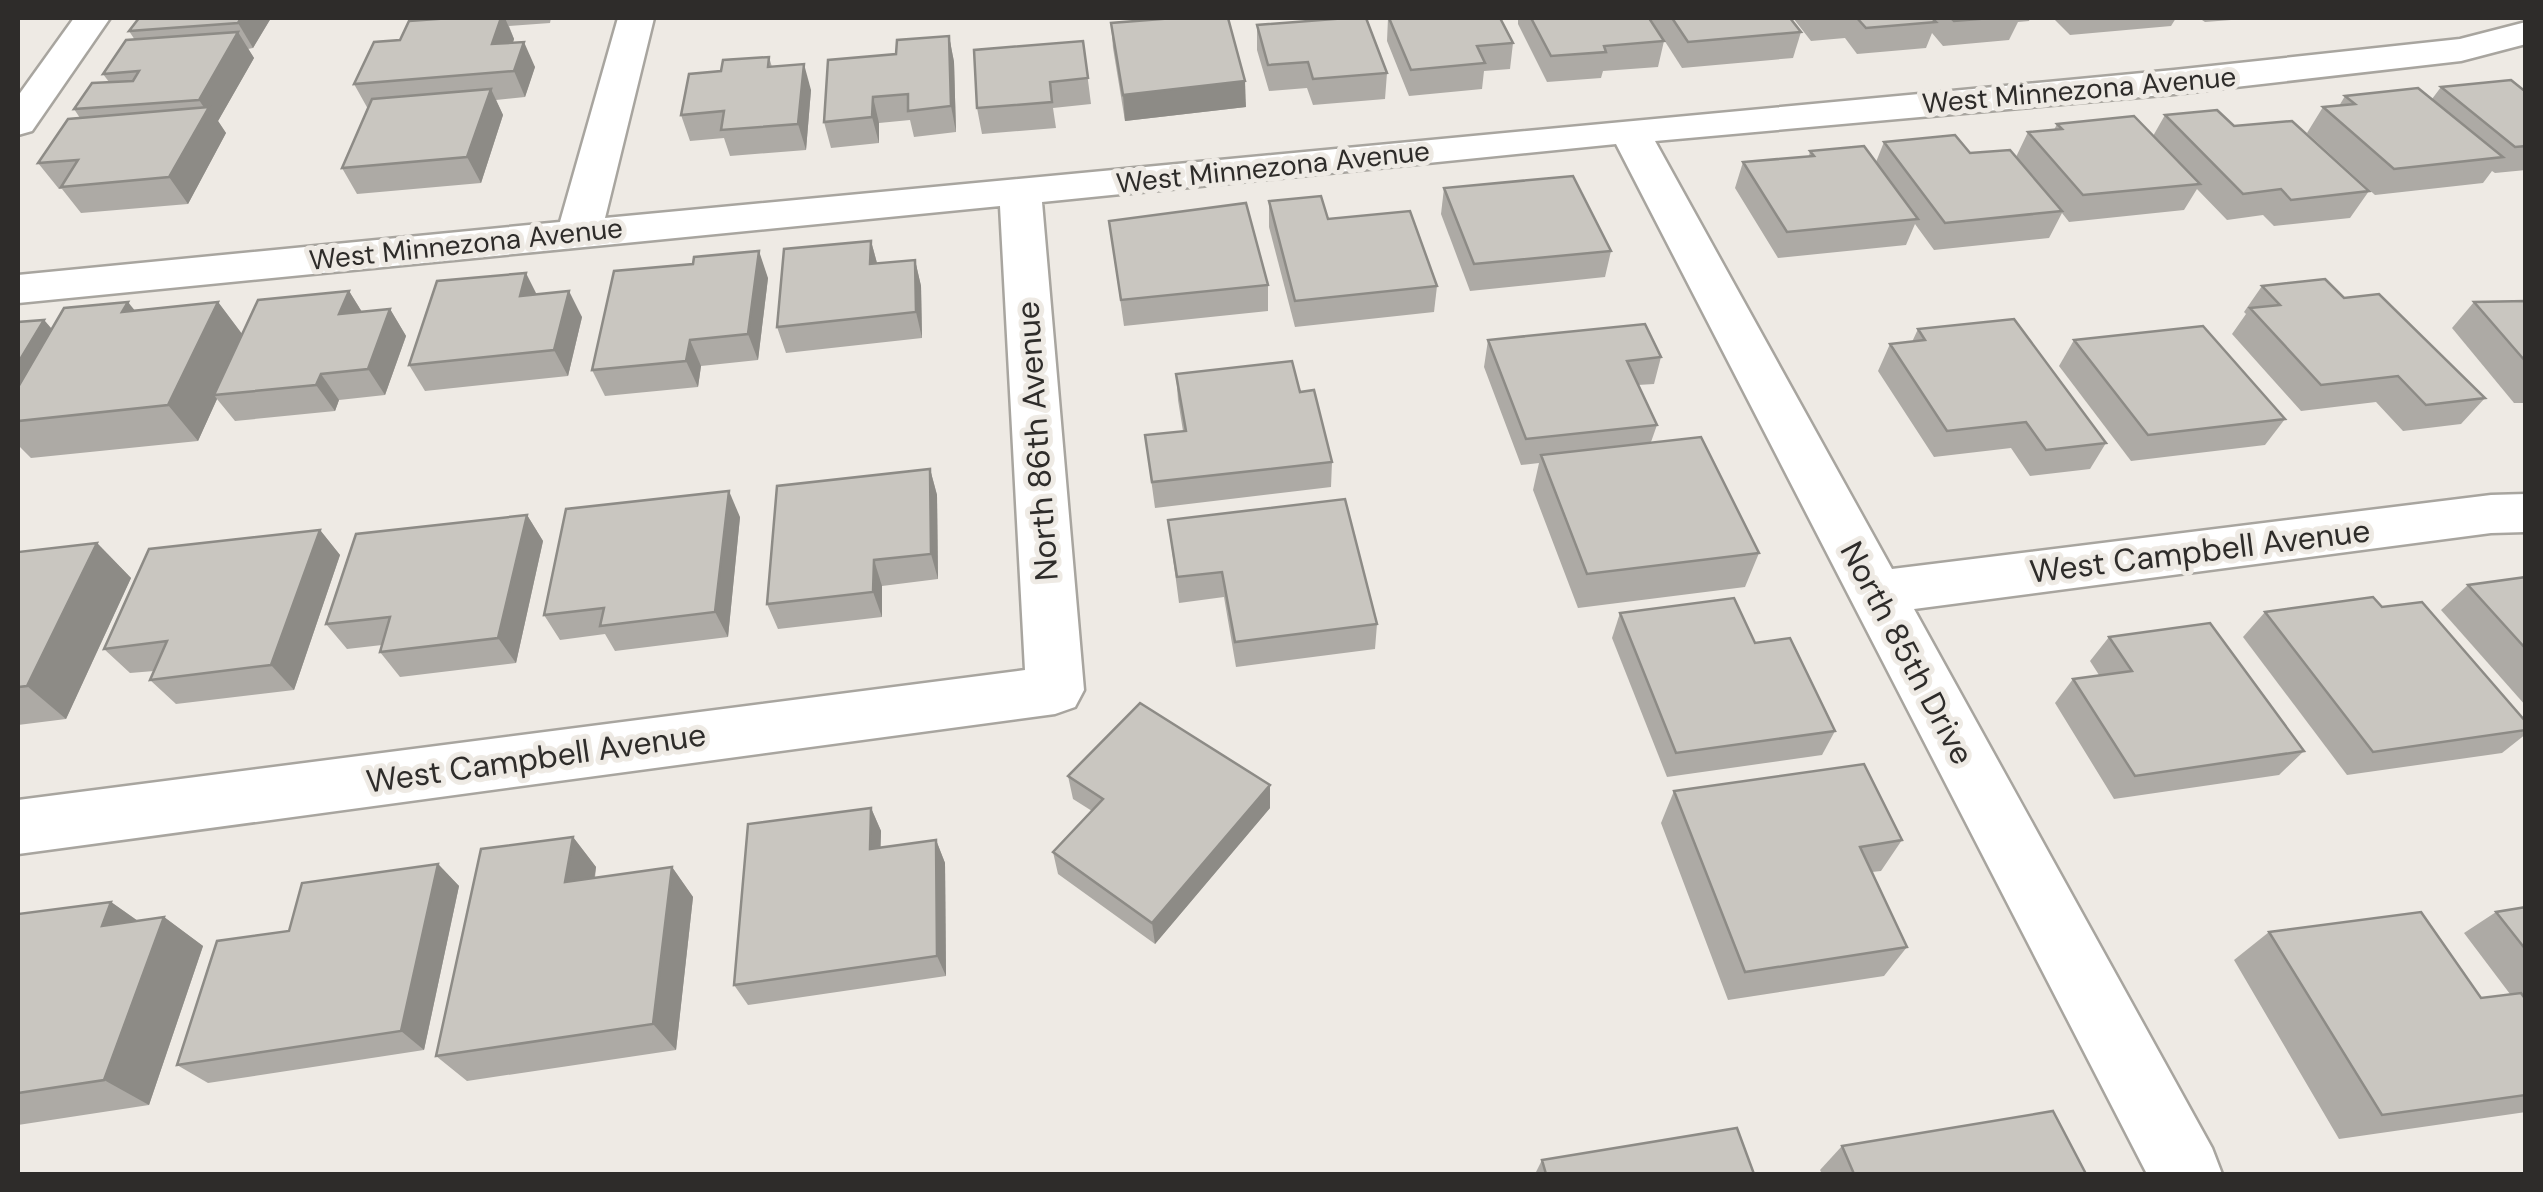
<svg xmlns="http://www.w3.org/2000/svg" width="2543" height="1192" viewBox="0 0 2543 1192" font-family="'DM Sans',sans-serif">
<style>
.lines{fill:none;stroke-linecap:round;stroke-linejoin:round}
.street-casing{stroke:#a8a59f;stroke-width:5}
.street{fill:#fff;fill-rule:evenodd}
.wall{fill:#adaaa5}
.shaded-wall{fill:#8d8b86}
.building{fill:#c9c6c0;stroke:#8d8b86;stroke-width:2.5}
.labels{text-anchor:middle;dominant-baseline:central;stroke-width:10;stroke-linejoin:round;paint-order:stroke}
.far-street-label{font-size:28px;fill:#2e2c2a;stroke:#eeeae4}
.street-label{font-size:32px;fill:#2e2c2a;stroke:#eeeae4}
</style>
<rect width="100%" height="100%" fill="#eeeae4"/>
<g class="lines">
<!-- street casing -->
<g class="street-casing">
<g id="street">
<polygon points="74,18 110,18 32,131 18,135 18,96"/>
<polygon points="618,18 654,18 605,218 2174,70 2460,39 2526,22 2526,44 2461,61 2174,94 1655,141 1892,569 2491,495 2526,494 2526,532 2491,533 1914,609 2212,1148 2222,1174 2147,1174 1616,144 1042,202 1084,690 1075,707 1055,714 18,854 18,800 1025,670 1000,206 18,303 18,275 560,222"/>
</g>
</g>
<!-- street -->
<use href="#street" class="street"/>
</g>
<!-- wall -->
<g class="wall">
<polygon points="139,18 271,18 253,48 248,49 254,58 218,121 226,133 188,204 81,213 62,189 59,189 38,163 80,118 74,109 109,82 103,74 135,40 129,31"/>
<polygon points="438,18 551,18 550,23 509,26 514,39 513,42 535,67 525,97 496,100 503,115 481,183 357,194 342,168 368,109 354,84 400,40"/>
<polygon points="1388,18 1500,18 1513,43 1510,69 1484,71 1482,89 1409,96 1387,41"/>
<polygon points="1518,18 1649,18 1664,41 1658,67 1603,71 1601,78 1547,82 1518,24"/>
<polygon points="1650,18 1790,18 1801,32 1793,58 1682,68"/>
<polygon points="1793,18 2030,18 2029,21 2018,22 2009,40 1943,46 1932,33 1926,48 1857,54 1845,38 1811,41"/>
<polygon points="2053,18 2176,18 2171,26 2070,35"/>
<polygon points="2199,18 2257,18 2205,22"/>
<polygon points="1111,23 1246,107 1125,121 1113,48"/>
<polygon points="1257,25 1387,73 1385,99 1313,105 1307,88 1269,91 1257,50"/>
<polygon points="949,36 954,62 956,132 914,137 910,120 879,123 879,143 831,148 824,122 896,54"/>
<polygon points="1083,41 1091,104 1053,108 1056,128 982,134 977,108"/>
<polygon points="769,57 772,67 811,90 806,150 730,156 724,138 690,141 681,115 721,71"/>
<polygon points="2441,87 2526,92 2526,170 2495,173 2492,171 2483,183 2375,195 2307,133 2323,107 2339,106 2345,96 2432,99"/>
<polygon points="2165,115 2234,126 2369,191 2350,218 2274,226 2263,215 2227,220 2197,189 2184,210 2069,222 2062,213 2049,238 1934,250 1915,224 1906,245 1778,258 1735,188 1743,162 1809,156 1810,151 1876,162 1884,142 1970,153 2016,157 2028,132 2054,130 2057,124 2153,136"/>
<polygon points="1444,188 1611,251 1605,277 1470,291 1441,214"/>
<polygon points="1269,201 1328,219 1437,286 1434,312 1295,327 1269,227"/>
<polygon points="1109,221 1268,285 1268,311 1124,326"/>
<polygon points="871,241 877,263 915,260 921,286 922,338 786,353 777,327"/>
<polygon points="693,264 768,278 758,360 701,366 698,387 605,396 592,370"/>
<polygon points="2262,286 2344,298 2485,398 2461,424 2403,431 2376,402 2301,411 2232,334 2246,314 2244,312"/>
<polygon points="349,291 362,312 390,309 406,336 385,395 339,400 335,411 235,421 217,399 198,441 31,458 18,445 18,322 44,320 52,329 135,310 218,302 242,334"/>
<polygon points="537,294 582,317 568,376 425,391 409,365"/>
<polygon points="2526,301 2526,403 2514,403 2452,328 2474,302"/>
<polygon points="1918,329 2106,443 2090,469 2030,476 2011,448 1934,457 1878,371 1890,344 1912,342"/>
<polygon points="1488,340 1661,357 1654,384 1638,385 1657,425 1651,442 1759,553 1745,587 1578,608 1533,490 1539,463 1521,465 1484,367"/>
<polygon points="2074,340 2285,419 2265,445 2131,461 2059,366"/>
<polygon points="1176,374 1300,392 1332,462 1331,487 1155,508 1145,435 1183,431 1178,400"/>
<polygon points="930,469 937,495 938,579 882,586 882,617 778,629 767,604"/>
<polygon points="527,515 543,541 516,663 400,677 380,652 382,645 347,649 326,624"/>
<polygon points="740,517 728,637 615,651 605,634 560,640 544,615"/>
<polygon points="1168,520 1377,624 1375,649 1236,667 1224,597 1179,603"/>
<polygon points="320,530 340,555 294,690 176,704 150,680 154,671 130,673 104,649"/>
<polygon points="97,543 131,578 66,719 18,725 18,552"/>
<polygon points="2526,577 2526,706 2441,610 2468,585"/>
<polygon points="2382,607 2526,722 2526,734 2502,753 2347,775 2243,637 2265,612"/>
<polygon points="1620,613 1755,643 1835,731 1822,755 1667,777 1612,638"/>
<polygon points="2109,637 2304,751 2279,775 2114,799 2055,703 2073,679 2099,675 2090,661"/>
<polygon points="1068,776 1270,785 1270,808 1155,944 1058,874 1053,852 1092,811 1073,799"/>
<polygon points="1674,791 1902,840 1881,871 1872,872 1907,947 1884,976 1728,1000 1661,823"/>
<polygon points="871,808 881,831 880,848 936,840 945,863 946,976 748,1005 734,985"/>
<polygon points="573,837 596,867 595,878 672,867 693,897 676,1050 467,1081 436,1056"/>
<polygon points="438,864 459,886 424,1050 208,1083 177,1065 289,931"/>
<polygon points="111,902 138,921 164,917 203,946 149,1105 18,1125 18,914"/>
<polygon points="2526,907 2526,1112 2339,1139 2234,960 2269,932 2481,998 2510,994 2464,933 2496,912"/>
<polygon points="1842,1146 2086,1174 1822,1174 1820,1170"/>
<polygon points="1542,1160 1754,1174 1535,1174"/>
</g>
<!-- shaded-wall -->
<g class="shaded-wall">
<polygon points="241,18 271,18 253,48 238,23"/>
<polygon points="501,18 505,18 514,39 504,70 492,44"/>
<polygon points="238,32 254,58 218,121 226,133 188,204 169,177 207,112 199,100"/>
<polygon points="949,36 954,62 956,132 951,106"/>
<polygon points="524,42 535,67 525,97 514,71"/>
<polygon points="804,64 811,90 806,150 798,124"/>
<polygon points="1245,81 1246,107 1125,121 1123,95"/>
<polygon points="491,89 503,115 481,183 467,157"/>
<polygon points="873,97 879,123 879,143 872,117"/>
<polygon points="871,241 878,267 870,264"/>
<polygon points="759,251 768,278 758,360 748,334"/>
<polygon points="915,260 921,286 922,338 916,312"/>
<polygon points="526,273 539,299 520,296"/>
<polygon points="349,291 365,317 339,314"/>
<polygon points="569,291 582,317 568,376 554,350"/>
<polygon points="128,302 156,337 122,312"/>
<polygon points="218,302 245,338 214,395 217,399 198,441 168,405"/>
<polygon points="390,309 406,336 385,395 368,369"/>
<polygon points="44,320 66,346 18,421 18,363"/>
<polygon points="690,340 701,366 698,387 686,361"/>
<polygon points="321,374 339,400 335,411 316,385"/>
<polygon points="930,469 937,495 938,579 931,554"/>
<polygon points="729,491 740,517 728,637 715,612"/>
<polygon points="527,515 543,541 516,663 498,638"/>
<polygon points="320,530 340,555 294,690 271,665"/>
<polygon points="97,543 131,578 66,719 27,686"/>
<polygon points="874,560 882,586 882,617 873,592"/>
<polygon points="1270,785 1270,808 1155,944 1152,923"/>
<polygon points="871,808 881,831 880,872 870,849"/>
<polygon points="573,837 596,867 589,912 565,882"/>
<polygon points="936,840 945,863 946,976 937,956"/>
<polygon points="438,864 459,886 424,1050 401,1031"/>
<polygon points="672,867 693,897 676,1050 653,1024"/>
<polygon points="111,902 152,931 102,926"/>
<polygon points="164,917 203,946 149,1105 104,1080"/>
</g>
<!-- building -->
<g class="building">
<polygon points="139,18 241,18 238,23 129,31"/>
<polygon points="451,18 501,18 492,44 524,42 514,71 354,84 374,42 400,40 409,21"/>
<polygon points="1174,18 1228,18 1245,81 1123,95 1111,23"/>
<polygon points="1347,18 1366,18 1387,73 1313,79 1308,62 1268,65 1257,25"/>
<polygon points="1389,18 1500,18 1513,43 1477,46 1485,63 1411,70"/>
<polygon points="1531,18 1649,18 1664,41 1604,46 1606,52 1551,56"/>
<polygon points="1672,18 1790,18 1801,32 1688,42"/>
<polygon points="1857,18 1932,18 1936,22 1866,28"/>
<polygon points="1951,18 1991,18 1954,21"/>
<polygon points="238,32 199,100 74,109 92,83 133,81 139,71 103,74 126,40"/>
<polygon points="949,36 951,106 908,111 908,94 873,97 872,117 824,122 828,60 896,54 897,40"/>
<polygon points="1083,41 1088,78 1050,82 1052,102 977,108 974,50"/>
<polygon points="769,57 768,67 804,64 798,124 721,130 724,111 681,115 689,74 721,71 723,60"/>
<polygon points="2511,80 2526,92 2526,146 2515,147 2441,87"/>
<polygon points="2418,88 2503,157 2394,169 2323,107 2355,104 2345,96"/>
<polygon points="491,89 467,157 342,168 372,99"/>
<polygon points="209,107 169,177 61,187 78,160 38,163 68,119"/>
<polygon points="2217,110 2234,126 2292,121 2369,191 2291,200 2281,189 2243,194 2165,115"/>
<polygon points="2134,116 2200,184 2083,195 2028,132 2062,129 2057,124"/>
<polygon points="1955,135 1970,153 2010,150 2062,211 1945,223 1884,142"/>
<polygon points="1864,146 1918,219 1787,232 1743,162 1814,156 1810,151"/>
<polygon points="1573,176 1611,251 1474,264 1444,188"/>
<polygon points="1321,196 1328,219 1410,211 1437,286 1295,301 1269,201"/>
<polygon points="1246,203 1268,285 1121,300 1109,221"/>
<polygon points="871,241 870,264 915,260 916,312 777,327 784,249"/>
<polygon points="759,251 748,334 690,340 686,361 592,370 614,271 693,264 694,257"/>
<polygon points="526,273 520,296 569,291 554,350 409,365 437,281"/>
<polygon points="2325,279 2344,298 2379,294 2485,398 2426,405 2398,376 2321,385 2250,308 2280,305 2262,286"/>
<polygon points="349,291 339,314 390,309 368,369 321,374 316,385 214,395 258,300"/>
<polygon points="2526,301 2526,362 2474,302"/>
<polygon points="128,302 122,312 218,302 168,405 18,421 18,387 64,308"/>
<polygon points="2014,319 2106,443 2046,450 2026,422 1947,431 1890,344 1925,340 1918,329"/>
<polygon points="44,320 18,363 18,322"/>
<polygon points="1645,324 1661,357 1627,361 1657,425 1526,439 1488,340"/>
<polygon points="2203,326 2285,419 2148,435 2074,340"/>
<polygon points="1292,361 1300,392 1314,390 1332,462 1152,482 1145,435 1186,431 1176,374"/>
<polygon points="1701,437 1759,553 1587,574 1541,455"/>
<polygon points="930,469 931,554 874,560 873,592 767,604 777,486"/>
<polygon points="729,491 715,612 600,626 604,608 544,615 566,509"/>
<polygon points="1345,499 1377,624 1235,642 1222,572 1177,577 1168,520"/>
<polygon points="527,515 498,638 380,652 390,617 326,624 356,534"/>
<polygon points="320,530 271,665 150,680 167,641 104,649 149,549"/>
<polygon points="97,543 27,686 18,687 18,552"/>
<polygon points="2526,577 2526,649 2468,585"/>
<polygon points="2373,597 2382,607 2422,602 2526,722 2526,730 2373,752 2265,612"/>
<polygon points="1734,598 1755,643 1790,638 1835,731 1676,753 1620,613"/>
<polygon points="2210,623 2304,751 2135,776 2073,679 2132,671 2109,637"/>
<polygon points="1140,703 1270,785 1152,923 1053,852 1103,799 1068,776"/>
<polygon points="1864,764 1902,840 1860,847 1907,947 1745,972 1674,791"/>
<polygon points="871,808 870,849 936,840 937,956 734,985 748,824"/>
<polygon points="573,837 565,882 672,867 653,1024 436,1056 481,849"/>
<polygon points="438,864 401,1031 177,1065 217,941 289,931 302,883"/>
<polygon points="111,902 102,926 164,917 104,1080 18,1093 18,914"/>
<polygon points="2526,907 2526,950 2496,912"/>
<polygon points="2421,912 2481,998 2521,993 2526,1000 2526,1095 2382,1115 2269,932"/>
<polygon points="2053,1111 2086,1174 1854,1174 1842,1146"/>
<polygon points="1737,1128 1754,1174 1546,1174 1542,1160"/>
</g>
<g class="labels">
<!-- far-street labels -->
<g class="far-street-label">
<text transform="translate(2079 90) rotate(-5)">West Minnezona Avenue</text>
<text transform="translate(1273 167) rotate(-6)">West Minnezona Avenue</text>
<text transform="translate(466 244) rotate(-6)">West Minnezona Avenue</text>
</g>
<!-- street labels -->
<g class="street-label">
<text transform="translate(1037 441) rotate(-94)">North 86th Avenue</text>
<text transform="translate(2200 551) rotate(-7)">West Campbell Avenue</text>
<text transform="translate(1907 653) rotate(62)">North 85th Drive</text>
<text transform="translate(536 758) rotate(-8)">West Campbell Avenue</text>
</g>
</g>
<!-- border -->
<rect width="2543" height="1192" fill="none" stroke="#2e2c2a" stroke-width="40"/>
</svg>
